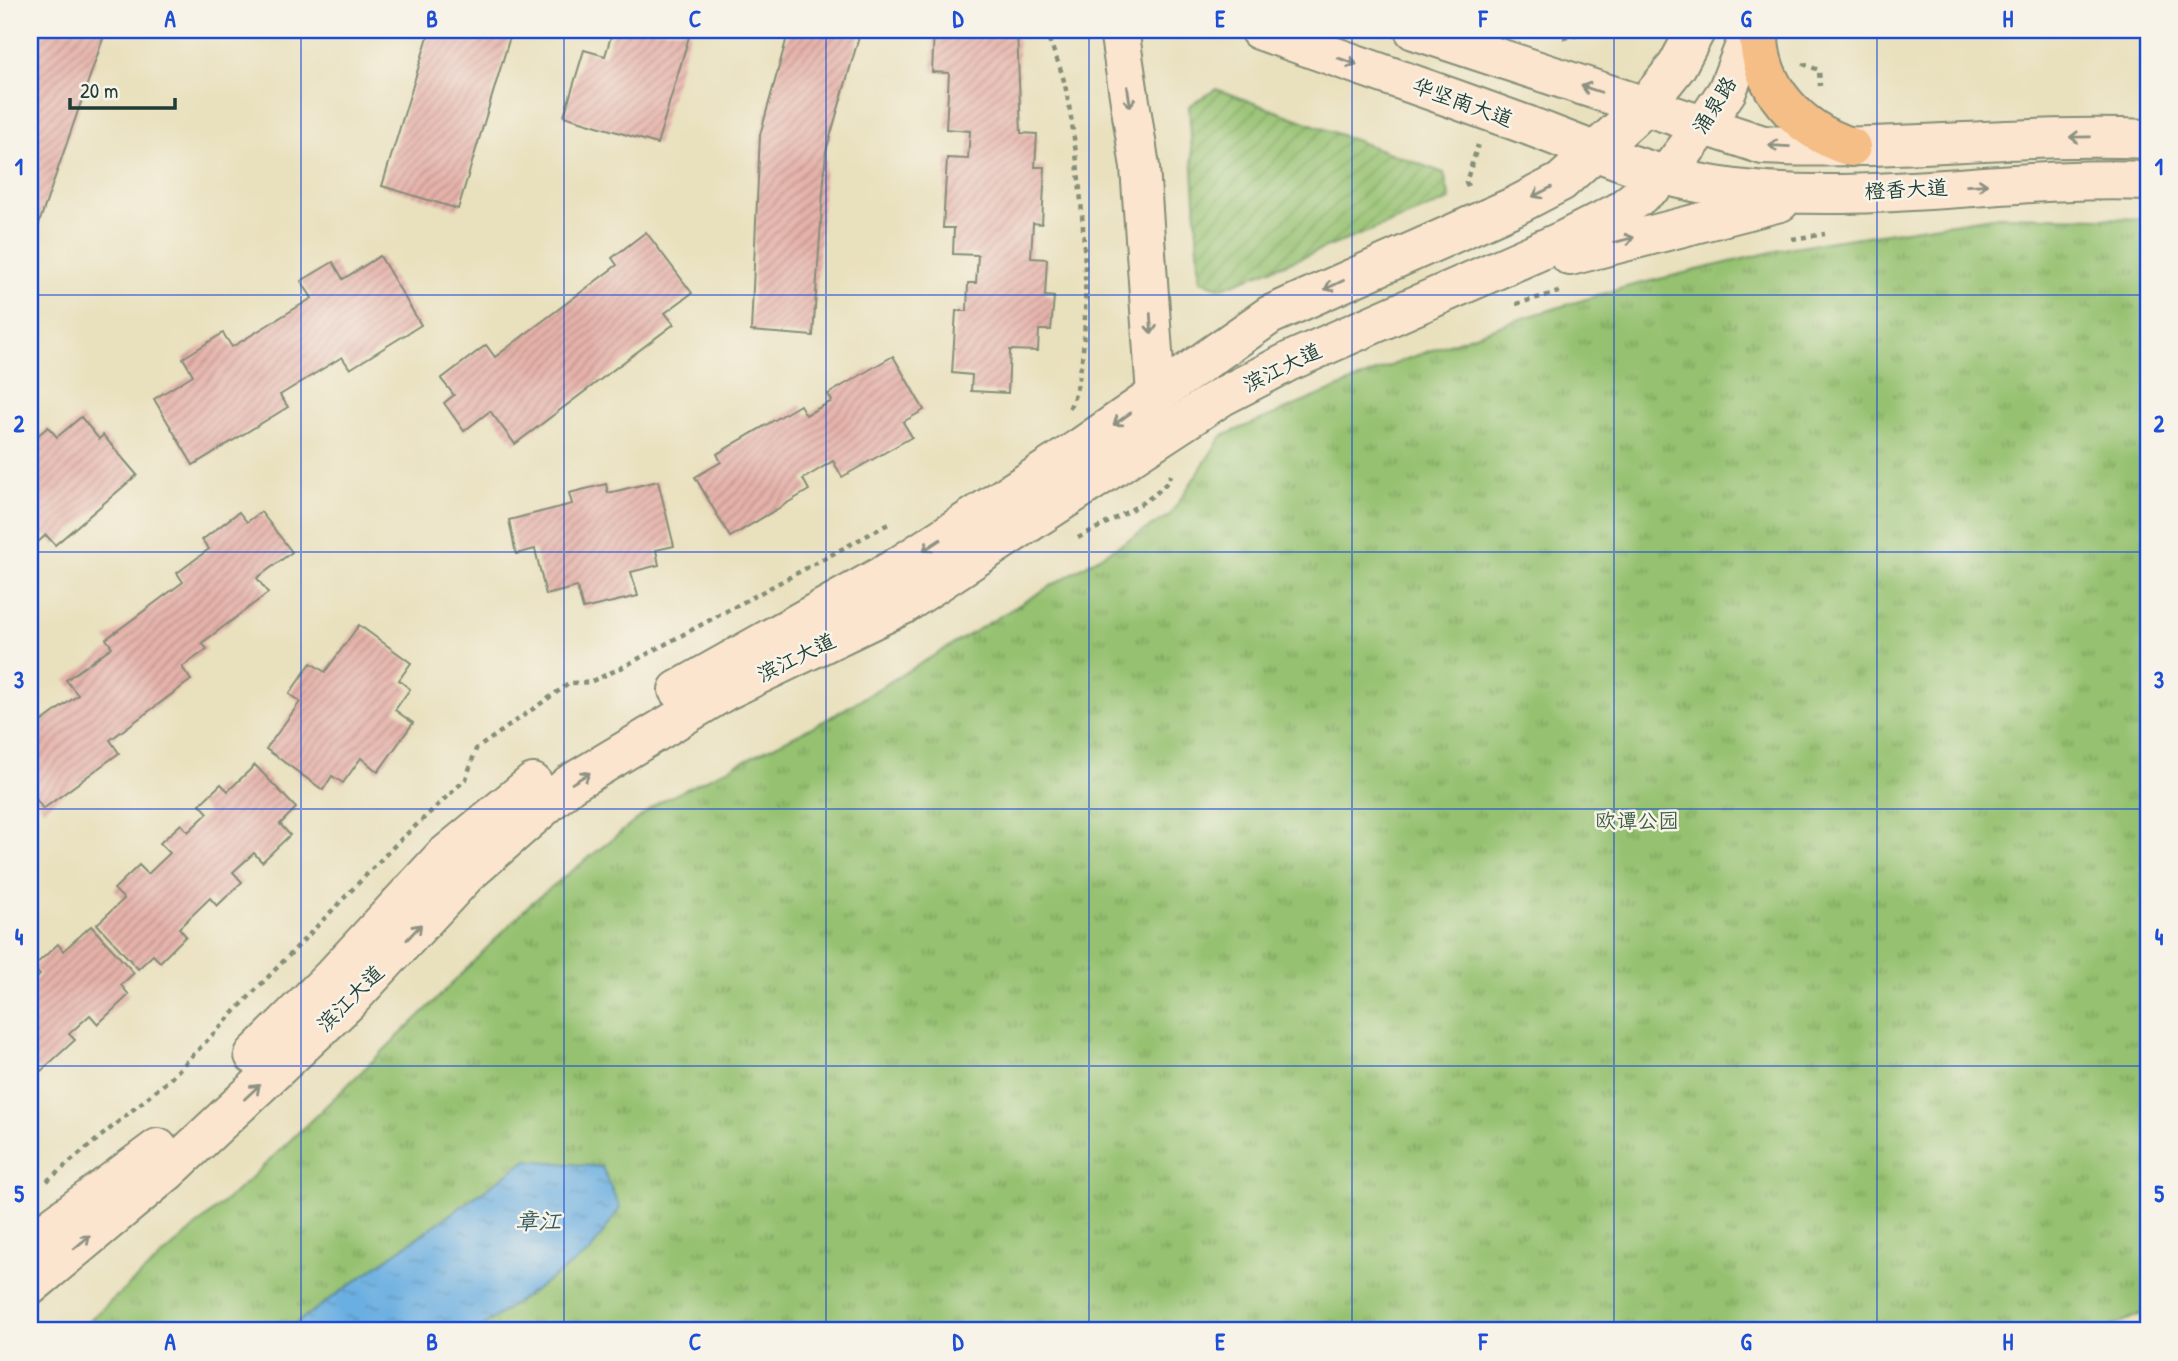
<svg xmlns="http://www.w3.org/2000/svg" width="2178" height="1361" viewBox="0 0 2178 1361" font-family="'Patrick Hand','LXGW WenKai TC',sans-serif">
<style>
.park{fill:url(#park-tufts);stroke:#5a7f52;stroke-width:2}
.garden{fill:url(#garden-furrows);stroke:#5a7f52;stroke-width:2}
.water{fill:url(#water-ripples);stroke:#45768a;stroke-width:2}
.building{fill:url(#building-hatch)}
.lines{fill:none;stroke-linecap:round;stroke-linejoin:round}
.secondary-casing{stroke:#848e78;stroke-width:42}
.primary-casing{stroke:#848e78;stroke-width:42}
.path{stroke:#848e78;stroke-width:4.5;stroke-dasharray:5 5;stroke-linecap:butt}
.secondary{stroke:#fbe5cf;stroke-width:38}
.primary{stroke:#f6be87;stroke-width:38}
.oneway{stroke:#8d9182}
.grid{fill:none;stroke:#1d4ed8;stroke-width:2;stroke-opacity:0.55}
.labels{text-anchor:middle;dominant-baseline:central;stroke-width:5;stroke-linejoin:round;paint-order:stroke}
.street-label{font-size:21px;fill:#1f3d34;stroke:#f7f3e8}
.park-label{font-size:21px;fill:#3c5e43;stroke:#f7f3e8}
.water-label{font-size:23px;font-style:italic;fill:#325a5f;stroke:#f7f3e8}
.neatline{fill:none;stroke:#1d4ed8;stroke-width:2.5}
.grid-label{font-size:23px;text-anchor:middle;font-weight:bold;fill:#1d4ed8}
</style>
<defs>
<pattern id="park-tufts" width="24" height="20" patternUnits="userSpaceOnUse" patternTransform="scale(1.75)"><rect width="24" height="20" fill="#95c16f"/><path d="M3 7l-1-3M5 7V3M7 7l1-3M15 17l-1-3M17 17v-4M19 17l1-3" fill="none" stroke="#799e5c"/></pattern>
<pattern id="garden-furrows" width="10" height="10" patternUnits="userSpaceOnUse" patternTransform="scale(1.75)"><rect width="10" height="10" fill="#95c16f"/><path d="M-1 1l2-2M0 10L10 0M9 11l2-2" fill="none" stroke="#799e5c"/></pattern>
<pattern id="water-ripples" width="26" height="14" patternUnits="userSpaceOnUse" patternTransform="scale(1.75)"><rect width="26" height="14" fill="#6bafe1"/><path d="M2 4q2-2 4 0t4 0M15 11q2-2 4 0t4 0" fill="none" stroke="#5790b7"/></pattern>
<pattern id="building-hatch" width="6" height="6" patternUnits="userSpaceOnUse" patternTransform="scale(1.75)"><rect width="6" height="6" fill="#e6b2aa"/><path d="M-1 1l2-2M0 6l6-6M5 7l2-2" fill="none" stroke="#ba928b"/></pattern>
</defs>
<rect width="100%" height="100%" fill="#f7f3e8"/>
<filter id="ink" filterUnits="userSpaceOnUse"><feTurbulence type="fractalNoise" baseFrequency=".0143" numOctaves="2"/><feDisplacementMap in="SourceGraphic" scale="14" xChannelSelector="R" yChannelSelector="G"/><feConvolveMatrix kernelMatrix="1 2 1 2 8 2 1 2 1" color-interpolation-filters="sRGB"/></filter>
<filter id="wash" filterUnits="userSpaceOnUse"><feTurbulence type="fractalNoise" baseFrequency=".00686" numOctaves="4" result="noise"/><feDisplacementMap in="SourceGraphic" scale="28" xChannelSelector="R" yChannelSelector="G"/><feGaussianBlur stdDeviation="1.57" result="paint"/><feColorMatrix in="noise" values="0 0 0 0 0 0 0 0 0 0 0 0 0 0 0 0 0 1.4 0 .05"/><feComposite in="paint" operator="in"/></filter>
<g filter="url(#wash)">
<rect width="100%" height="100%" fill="#e9e0bd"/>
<!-- park -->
<polygon class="park" points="1999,216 2148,219 2148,1311 2101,1331 475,1331 590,1252 527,1160 285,1331 77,1331 249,1180 436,1000 530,904 658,803 824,721 1170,515 1222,436 1407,359 1517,320 1626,287 1793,247"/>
<!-- garden -->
<polygon class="garden" points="1216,89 1444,173 1450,200 1222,288 1200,281 1189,106"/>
<!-- water -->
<polygon class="water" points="527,1160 602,1167 620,1208 590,1252 475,1331 285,1331"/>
<g id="blocks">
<!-- building -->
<g class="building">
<polygon points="40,30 106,30 37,229 30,227 30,59"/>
<polygon points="430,30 512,30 458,209 382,186"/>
<polygon points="613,30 691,30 657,144 564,116 584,50 605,56"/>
<polygon points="789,30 861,30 826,151 813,336 751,331 760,135"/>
<polygon points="934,30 1017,30 1021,133 1037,134 1035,167 1045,167 1042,224 1033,223 1031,258 1047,259 1045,296 1054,297 1051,330 1039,330 1038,351 1010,350 1008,393 971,391 972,375 952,373 956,311 967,311 968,283 976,283 978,255 953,254 954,228 943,228 947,158 968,159 970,131 946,129 949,73 932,72"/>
<polygon points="646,232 692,293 665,313 674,324 515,444 490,411 464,431 444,403 454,395 441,379 486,345 495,357 617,265 612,258"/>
<polygon points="380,256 421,325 350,369 342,357 280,395 288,407 193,465 154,399 193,375 183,358 223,333 232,347 312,298 301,281 333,262 343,279"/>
<polygon points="893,356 924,410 903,422 912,437 842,477 833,461 803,479 809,490 730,537 695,477 721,462 717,454 800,405 806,415 832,401 828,394"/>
<polygon points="81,417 99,439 103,435 137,475 55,545 46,535 30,549 30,442 48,427 57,437"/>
<polygon points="658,481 674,546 656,550 659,565 631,572 638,596 583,609 577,587 546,595 535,549 516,554 509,520 572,504 569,493 606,484 608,493"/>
<polygon points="239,512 247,522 261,512 292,552 257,578 268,593 202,643 207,649 182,667 191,680 110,740 119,753 43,809 30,790 30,740 35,736 30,730 78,695 66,680 112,647 106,639 183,582 177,573 209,549 202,540"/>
<polygon points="359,625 411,663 399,680 410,689 395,710 413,723 378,772 361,758 343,783 332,776 323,790 266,749 300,702 289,694 311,663 325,672"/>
<polygon points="255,765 296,808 280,824 290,835 262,862 254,853 233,872 242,882 217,906 210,898 179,928 186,936 160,962 153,955 138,969 97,924 124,899 114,889 139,865 148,874 170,853 160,843 181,824 188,832 208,813 200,804 221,784 228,791"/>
<polygon points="91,926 134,973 121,985 129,995 98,1024 90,1015 69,1034 75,1040 41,1071 30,1063 30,985 40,975 33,967 58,944 63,951"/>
</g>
</g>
</g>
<g filter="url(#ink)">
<use href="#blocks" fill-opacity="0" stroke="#848e78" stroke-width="2"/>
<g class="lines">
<!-- secondary casing -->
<g class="secondary-casing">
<g id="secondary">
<polyline points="1119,30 1140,167 1156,395"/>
<path d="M1259,30C1348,61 1436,92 1524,124C1586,147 1649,176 1715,186C1858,209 2004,175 2148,181"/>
<path d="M1414,30L1763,145C1891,152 2020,133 2148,139"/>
<polyline points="1570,256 1780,202"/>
<polyline points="678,690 894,569 1080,448 1270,315 1515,206 1561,182 1644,107 1677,66 1696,30"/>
<polyline points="254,1055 333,976 443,857 533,783"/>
<polyline points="30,1243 158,1148"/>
<polyline points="30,1286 168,1171 347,1003 466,875 570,784 725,691 903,605 1221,397 1290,361 1562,241 1619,212 1666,175 1702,128 1727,91 1751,30"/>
</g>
</g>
<!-- primary casing -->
<g class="primary-casing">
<path id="primary" d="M1759,30C1757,87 1799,130 1851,147"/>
</g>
<!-- path -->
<g class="path">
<path d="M1045,30C1052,48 1061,67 1065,85C1080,153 1100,351 1069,409"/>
<polyline points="1563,38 1602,30"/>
<polyline points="1803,64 1819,70 1820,86"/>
<polyline points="1468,186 1466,182 1478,145"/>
<polyline points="1792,239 1825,234"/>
<polyline points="1516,304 1562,291"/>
<path d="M1078,538C1101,525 1163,498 1171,475"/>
<polyline points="47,1181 170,1079 396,844 466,779 476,749 570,683 590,682 621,668 892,522"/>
</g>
<!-- secondary -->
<use href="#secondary" class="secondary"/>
<!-- primary -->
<use href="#primary" class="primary"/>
</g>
<!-- one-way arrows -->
<defs><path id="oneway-shaft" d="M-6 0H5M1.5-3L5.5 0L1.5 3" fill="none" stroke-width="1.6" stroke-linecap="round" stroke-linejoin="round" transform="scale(1.75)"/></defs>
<g class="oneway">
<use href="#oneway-shaft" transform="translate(1347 61) rotate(19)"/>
<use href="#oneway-shaft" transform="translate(1591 89) rotate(-162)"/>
<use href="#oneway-shaft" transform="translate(1129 97) rotate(81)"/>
<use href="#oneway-shaft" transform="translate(2080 137) rotate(179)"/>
<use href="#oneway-shaft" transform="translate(1779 146) rotate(-177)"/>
<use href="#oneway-shaft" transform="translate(1977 185) rotate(-3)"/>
<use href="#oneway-shaft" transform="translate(1542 192) rotate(153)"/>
<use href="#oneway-shaft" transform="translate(1624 240) rotate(-15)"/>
<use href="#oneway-shaft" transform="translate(1334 285) rotate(155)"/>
<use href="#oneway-shaft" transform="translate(1151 324) rotate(86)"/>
<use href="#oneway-shaft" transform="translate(1122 419) rotate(145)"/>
<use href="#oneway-shaft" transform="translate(932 545) rotate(147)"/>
<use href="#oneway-shaft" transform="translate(581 778) rotate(-31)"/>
<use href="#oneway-shaft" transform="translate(414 932) rotate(-47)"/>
<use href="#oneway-shaft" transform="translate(252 1092) rotate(-43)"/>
<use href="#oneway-shaft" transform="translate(82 1242) rotate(-40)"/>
</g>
</g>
<!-- grid -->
<path class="grid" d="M301,30V1331M564,30V1331M826,30V1331M1089,30V1331M1352,30V1331M1614,30V1331M1877,30V1331M30,295H2148M30,552H2148M30,809H2148M30,1066H2148"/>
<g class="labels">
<!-- street labels -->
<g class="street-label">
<text transform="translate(1463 102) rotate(20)">华坚南大道</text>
<text transform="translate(1714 105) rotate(-58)">涌泉路</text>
<text transform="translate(1906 189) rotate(-3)">橙香大道</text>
<text transform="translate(1282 367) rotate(-26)">滨江大道</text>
<text transform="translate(796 657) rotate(-26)">滨江大道</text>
<text transform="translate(350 998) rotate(-45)">滨江大道</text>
</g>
<!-- park labels -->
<g class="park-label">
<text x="1637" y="820">欧谭公园</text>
</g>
<!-- water labels -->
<g class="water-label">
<text x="538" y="1220">章江</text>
</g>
</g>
<!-- margin -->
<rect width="2178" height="1361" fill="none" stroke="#f7f3e8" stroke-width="77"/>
<!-- scale -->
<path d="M70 98v10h105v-10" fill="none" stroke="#1f3d34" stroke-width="3.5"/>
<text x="80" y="98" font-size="21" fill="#1f3d34" stroke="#f7f3e8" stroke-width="5" paint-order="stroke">20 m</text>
<rect x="38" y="38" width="2102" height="1284" class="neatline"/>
<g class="grid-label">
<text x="170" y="27">A</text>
<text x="432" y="27">B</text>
<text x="695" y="27">C</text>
<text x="958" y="27">D</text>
<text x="1220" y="27">E</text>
<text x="1483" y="27">F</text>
<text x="1746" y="27">G</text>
<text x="2008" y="27">H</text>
<text x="19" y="175">1</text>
<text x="2159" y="175">1</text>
<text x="19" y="432">2</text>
<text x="2159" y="432">2</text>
<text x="19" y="688">3</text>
<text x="2159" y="688">3</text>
<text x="19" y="945">4</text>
<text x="2159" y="945">4</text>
<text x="19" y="1202">5</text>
<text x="2159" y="1202">5</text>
<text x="170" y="1350">A</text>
<text x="432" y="1350">B</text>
<text x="695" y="1350">C</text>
<text x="958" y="1350">D</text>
<text x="1220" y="1350">E</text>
<text x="1483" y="1350">F</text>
<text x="1746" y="1350">G</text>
<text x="2008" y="1350">H</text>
</g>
</svg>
